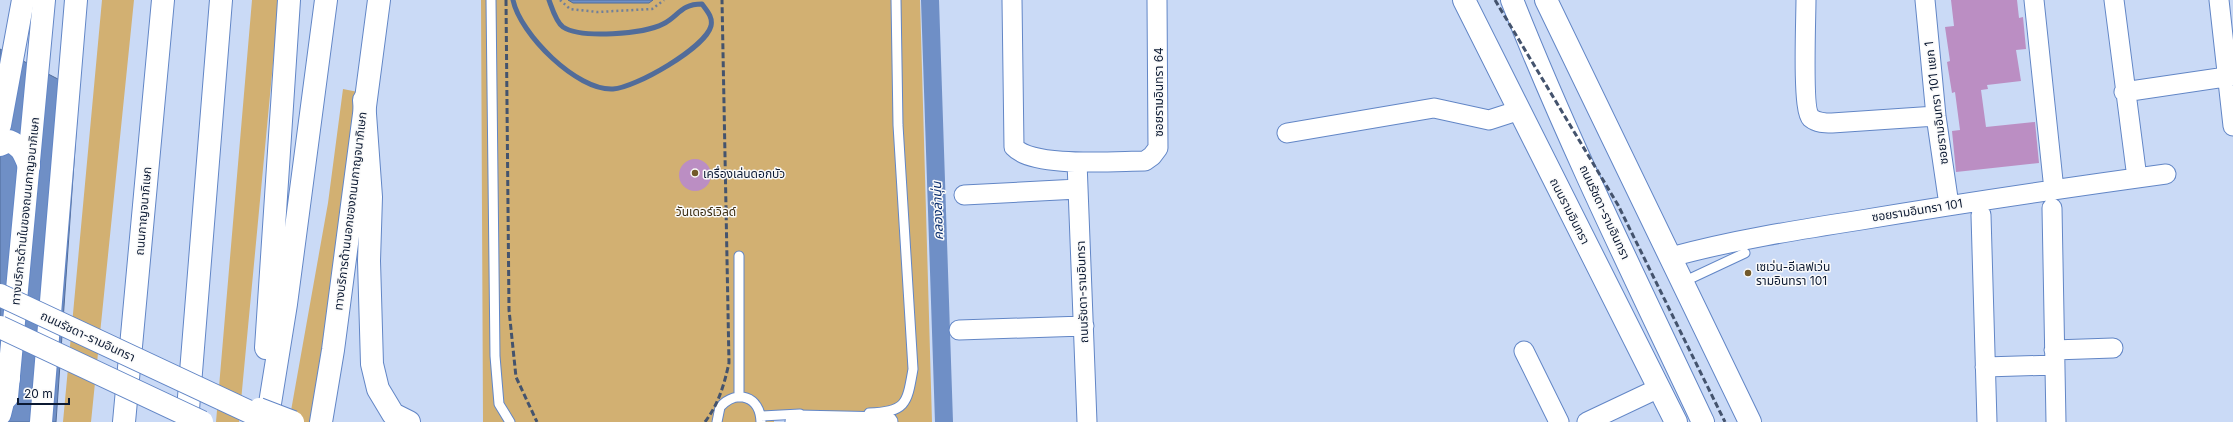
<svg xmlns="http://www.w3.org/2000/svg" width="2233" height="422" font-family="Inter,'Noto Sans Thai',sans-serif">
<rect width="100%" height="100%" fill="#cadaf6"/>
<path fill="#d2b072" d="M102 0H134L91 422H63Z
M252 0H279L239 422H216Z
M481 0H920L932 422H839L774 418V422H483Z
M343 89 358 92 312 422H289L328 203Z"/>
<path fill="#6f8fc6" stroke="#516c9a" d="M568 0H653L649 3H573Z
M0 49 79 90 56 422H0Z"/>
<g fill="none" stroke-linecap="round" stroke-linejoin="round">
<path stroke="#516c9a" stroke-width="5" d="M513 0C520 34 577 91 613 89 635 88 705 48 711 26 713 17 707 11 702 4 680 4 679 16 663 24 644 34 581 39 563 27 556 22 552 8 549 0"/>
<path stroke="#6f8fc6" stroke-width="18" d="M930 0 944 422"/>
</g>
<path fill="#bb8ec3" d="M1951 0H2017L2019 18 2023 17 2026 49 2016 50 2021 81 1987 85 1988 89 1981 90 1986 127 2035 122 2039 163 1956 172 1952 131 1960 130 1955 92 1952 93 1947 62 1950 61 1945 27 1954 26Z
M679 175a16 16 0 1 1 32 0a16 16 0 1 1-32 0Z"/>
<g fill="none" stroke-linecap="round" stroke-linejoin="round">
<defs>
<path id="service" d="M491 0 495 356 499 404 510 422
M739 256V397
M1683 282 1745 253
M869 413C907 412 907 403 913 369L898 125 896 0
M761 416 800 414
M717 422 720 407C737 389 760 396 761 422"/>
<path id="minor" d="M1012 0 1014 147C1033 168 1115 161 1145 161L1152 156 1158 148 1157 0
M1806 0C1806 18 1802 109 1811 118 1817 123 1825 123 1832 123L1936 116
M1925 0 1936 116 1949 205
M2034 0 2054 190
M2114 0 2137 178
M2219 0 2233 126
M2124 92 2233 76
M1287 133 1434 108 1489 120 1520 110
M1077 162 1087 422
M964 195 1078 189
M2052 208 2056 422
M1981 215 1987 422
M1671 257C1733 240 1797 230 1861 220 1962 203 2064 188 2166 174
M959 330 1084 326
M2054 350 2113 348
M1524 351 1559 422
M1985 367 2055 365
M795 422 798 420 888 422
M1587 422 1659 388"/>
<path id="secondary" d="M7 397 44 0
M321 422 333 350 379 0"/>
<path id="primary" d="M1512 0C1569 144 1637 282 1703 422
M364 100 371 197 369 261 372 364 378 389 393 414 409 422
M0 125 23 0
M0 145 9 141C22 146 24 154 29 166
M0 414 9 378"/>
<path id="trunk" d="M1464 0 1676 422
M1546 0 1750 422"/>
<path id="motorway" d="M266 348 289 0
M41 422 76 0
M124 422 163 0
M187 422 221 0
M267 422 286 304 326 0"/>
</defs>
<use href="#service" stroke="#6286c6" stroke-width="11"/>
<use href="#minor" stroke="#6286c6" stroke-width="21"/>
<use href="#secondary" stroke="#6286c6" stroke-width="24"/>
<use href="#primary" stroke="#6286c6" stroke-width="24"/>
<use href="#trunk" stroke="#6286c6" stroke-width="24"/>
<use href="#motorway" stroke="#6286c6" stroke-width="24"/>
<path stroke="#707f9a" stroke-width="2.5" stroke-dasharray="2 3" stroke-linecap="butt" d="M560 0 570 9 597 12 652 9 664 0"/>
<use href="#service" stroke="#fff" stroke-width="9"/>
<use href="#minor" stroke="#fff" stroke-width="19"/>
<use href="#secondary" stroke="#fff" stroke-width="22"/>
<use href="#primary" stroke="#fff" stroke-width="22"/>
<use href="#trunk" stroke="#fff" stroke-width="22"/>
<use href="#motorway" stroke="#fff" stroke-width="22"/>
<path stroke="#44536d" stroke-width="3" stroke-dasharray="6 3" stroke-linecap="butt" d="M506 0 509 310 516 377 537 422
M1495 0 1618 205 1725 422
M705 422C719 403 724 385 729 363L722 0"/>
<defs>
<path id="primary-bridge" d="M0 295 271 422
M0 327 202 422
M259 409 293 422"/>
</defs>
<use href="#primary-bridge" stroke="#6286c6" stroke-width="24" stroke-linecap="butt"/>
<use href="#primary-bridge" stroke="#fff" stroke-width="22"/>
</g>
<g fill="#72592a" stroke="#fafafa" stroke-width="1.5">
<circle cx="695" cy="173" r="4"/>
<circle cx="1748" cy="273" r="4"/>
</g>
<g text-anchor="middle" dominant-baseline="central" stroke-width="3" stroke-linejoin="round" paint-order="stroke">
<g font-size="12" fill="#0b1932" stroke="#fafafa">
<text transform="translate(1158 92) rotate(-90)">ซอยรามอินทรา 64</text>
<text transform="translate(1936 103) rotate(-97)">ซอยรามอินทรา 101 แยก 1</text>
<text transform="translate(1917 210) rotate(-9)">ซอยรามอินทรา 101</text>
<text transform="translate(25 211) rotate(-84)">ทางบริการด้านในของถนนกาญจนาภิเษก</text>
<text transform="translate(143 211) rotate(-85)">ถนนกาญจนาภิเษก</text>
<text transform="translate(350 211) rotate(-83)">ทางบริการด้านนอกของถนนกาญจนาภิเษก</text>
<text transform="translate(1570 211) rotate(63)">ถนนรามอินทรา</text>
<text transform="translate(1605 212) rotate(65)">ถนนรัชดา-รามอินทรา</text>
<text transform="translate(1082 292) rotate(-92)">ถนนรัชดา-รามอินทรา</text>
<text transform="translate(88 336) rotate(25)">ถนนรัชดา-รามอินทรา</text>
</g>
<g font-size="12" fill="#0b1932" stroke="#fafafa" text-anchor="start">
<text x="703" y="173">เครื่องเล่นดอกบัว</text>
<text x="1756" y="266">เซเว่น-อีเลฟเว่น<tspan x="1756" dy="14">รามอินทรา 101</tspan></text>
</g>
<g font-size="12" fill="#3b2c10" stroke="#fafafa">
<text x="706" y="211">วันเดอร์เวิลด์</text>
</g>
<g font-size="13" font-style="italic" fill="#092d6e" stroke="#fafafa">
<text transform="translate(937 211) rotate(-92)">คลองลำนุ่น</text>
</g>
</g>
<path d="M18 398v6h51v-6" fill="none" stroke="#0b1932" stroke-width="2"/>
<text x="24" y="398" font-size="12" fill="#0b1932" stroke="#fafafa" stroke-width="3" paint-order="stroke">20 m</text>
</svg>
